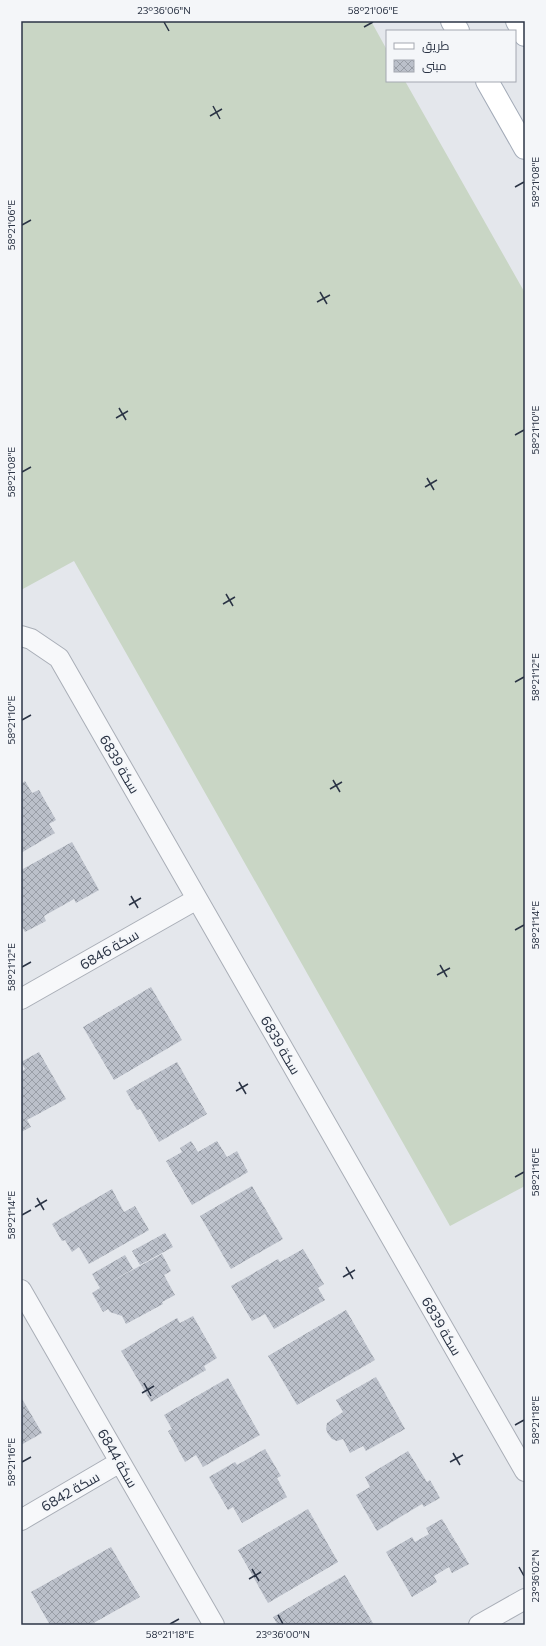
<svg xmlns="http://www.w3.org/2000/svg" width="546" height="1646" font-family="Commissioner,Cairo,sans-serif">
<defs>
<pattern id="building-cross-hatch" width="8" height="8" patternUnits="userSpaceOnUse"><rect width="8" height="8" fill="#bbc0ca"/><path d="M0 0l8 8M0 8l8-8" fill="none" stroke="#989da6"/></pattern>
</defs>
<rect width="100%" height="100%" fill="#e4e7ec"/>
<path fill="#c9d6c5" d="M21 21H371L387 50V81H405L525 293V1186L450 1226 74 561 21 590Z"/>
<path fill="url(#building-cross-hatch)" d="M25 781 32 793 39 790 56 820 49 824 55 833 21 853V784Z
M72 842 99 890 76 903 74 899 44 916 46 921 25 932 21 924V870Z
M151 987 182 1040 114 1080 83 1027Z
M39 1052 66 1099 27 1120 31 1127 21 1132V1072L25 1069 21 1062Z
M177 1062 207 1114 159 1142 140 1109 137 1110 126 1091Z
M191 1141 198 1152 217 1141 227 1157 237 1151 248 1172 192 1205 166 1161 182 1152 180 1148Z
M252 1186 283 1239 231 1269 200 1216Z
M112 1189 124 1212 135 1206 149 1230 89 1264 79 1247 72 1252 65 1240 62 1241 52 1224Z
M165 1233 173 1247 140 1265 132 1251Z
M303 1249 324 1284 318 1288 325 1300 274 1329 265 1314 252 1321 231 1286 278 1259 280 1262Z
M162 1254 171 1271 164 1275 175 1295 162 1302 163 1304 126 1324 122 1316 110 1312 108 1309 103 1312 92 1293 100 1288 92 1274 125 1255 133 1269 105 1285Z
M346 1310 375 1360 297 1405 268 1356Z
M193 1316 217 1358 204 1366 206 1370 151 1402 121 1351 177 1318 180 1323Z
M376 1377 405 1429 366 1451 363 1446 350 1453 343 1439 337 1441 332 1439 328 1434 326 1429 327 1423 343 1412 336 1400Z
M228 1378 260 1435 203 1467 196 1455 185 1462 168 1431 172 1429 164 1415Z
M21 1397 42 1433 21 1445Z
M265 1449 281 1476 277 1478 287 1497 242 1523 233 1507 228 1510 209 1477 235 1462 237 1465Z
M408 1451 427 1482 430 1480 440 1498 424 1507 422 1504 377 1531 356 1495 370 1487 365 1477Z
M308 1509 338 1562 268 1603 238 1550Z
M442 1519 469 1564 452 1573 449 1567 434 1576 437 1582 412 1597 386 1552 412 1537 415 1542 429 1534 426 1528Z
M111 1547 140 1597 90 1625H50L31 1592Z
M345 1575 374 1625H278L273 1617Z"/>
<g fill="none" stroke-linecap="round" stroke-linejoin="round">
<defs>
<path id="street" d="M21 636 31 639 59 658 525 1471
M21 999 197 899
M21 1290 214 1625
M21 1520 120 1462
M479 1625 525 1599"/>
<path id="primary" d="M452 21 458 31
M517 21 525 35
M487 81 525 148"/>
</defs>
<use href="#street" stroke="#a9aeb7" stroke-width="22"/>
<use href="#primary" stroke="#a3abb8" stroke-width="24"/>
<use href="#street" stroke="#f7f8fa" stroke-width="20"/>
<use href="#primary" stroke="#fff" stroke-width="22"/>
</g>
<path fill="none" stroke="#2b3445" stroke-width="1.5" d="M164 22 169 31M364 27 373 22M213 106 220 119M210 116 222 109M515 187 524 182M22 225 31 220M320 292 327 304M317 302 330 295M119 408 126 420M116 418 128 411M515 435 524 430M22 472 31 467M427 478 434 490M425 487 437 480M226 594 233 606M223 604 235 597M515 682 524 677M22 720 31 715M333 780 340 792M330 789 342 782M131 896 138 908M129 905 141 898M515 930 524 925M440 965 447 977M22 967 31 962M437 975 450 968M239 1082 246 1094M236 1091 248 1084M515 1177 524 1172M37 1198 44 1210M35 1207 47 1200M22 1215 31 1210M346 1267 353 1279M343 1277 355 1270M144 1383 151 1396M142 1393 154 1386M515 1425 524 1420M453 1453 460 1465M22 1462 31 1457M450 1462 463 1455M519 1567 524 1576M252 1569 259 1581M249 1579 261 1572M278 1615 283 1624M170 1624 179 1619"/>
<g text-anchor="middle" dominant-baseline="central" stroke-width="4" stroke-linejoin="round" paint-order="stroke">
<g font-size="14" fill="#2b3445" stroke="#f4f6f9">
<text transform="translate(120 764) rotate(60)">سكة 6839</text>
<text transform="translate(109 949) rotate(-30)">سكة 6846</text>
<text transform="translate(281 1045) rotate(60)">سكة 6839</text>
<text transform="translate(442 1326) rotate(60)">سكة 6839</text>
<text transform="translate(118 1458) rotate(60)">سكة 6844</text>
<text transform="translate(70 1491) rotate(-30)">سكة 6842</text>
</g>
</g>
<rect width="546" height="1646" fill="none" stroke="#f4f6f9" stroke-width="44"/>
<rect x="386" y="30" width="130" height="52" fill="#f4f6f9" stroke="#a4a8b1"/>
<rect x="394" y="43" width="20" height="6" fill="#ffffff" stroke="#a4a8b1"/>
<text x="422" y="50" font-size="12" fill="#2b3445">طريق</text>
<rect x="394" y="60" width="20" height="12" fill="url(#building-cross-hatch)" stroke="#a4a8b1"/>
<text x="422" y="70" font-size="12" fill="#2b3445">مبنى</text>
<rect x="22" y="22" width="502" height="1602" fill="none" stroke="#2b3445" stroke-width="1.5"/>
<g font-size="10" text-anchor="middle" fill="#2b3445">
<text x="164" y="14">23°36'06"N</text>
<text x="373" y="14">58°21'06"E</text>
<text transform="translate(535 182) rotate(-90)" y="4">58°21'08"E</text>
<text transform="translate(11 225) rotate(-90)" y="4">58°21'06"E</text>
<text transform="translate(535 430) rotate(-90)" y="4">58°21'10"E</text>
<text transform="translate(11 472) rotate(-90)" y="4">58°21'08"E</text>
<text transform="translate(535 677) rotate(-90)" y="4">58°21'12"E</text>
<text transform="translate(11 720) rotate(-90)" y="4">58°21'10"E</text>
<text transform="translate(535 925) rotate(-90)" y="4">58°21'14"E</text>
<text transform="translate(11 967) rotate(-90)" y="4">58°21'12"E</text>
<text transform="translate(535 1172) rotate(-90)" y="4">58°21'16"E</text>
<text transform="translate(11 1215) rotate(-90)" y="4">58°21'14"E</text>
<text transform="translate(535 1420) rotate(-90)" y="4">58°21'18"E</text>
<text transform="translate(11 1462) rotate(-90)" y="4">58°21'16"E</text>
<text transform="translate(535 1576) rotate(-90)" y="4">23°36'02"N</text>
<text x="170" y="1638">58°21'18"E</text>
<text x="283" y="1638">23°36'00"N</text>
</g>
</svg>
